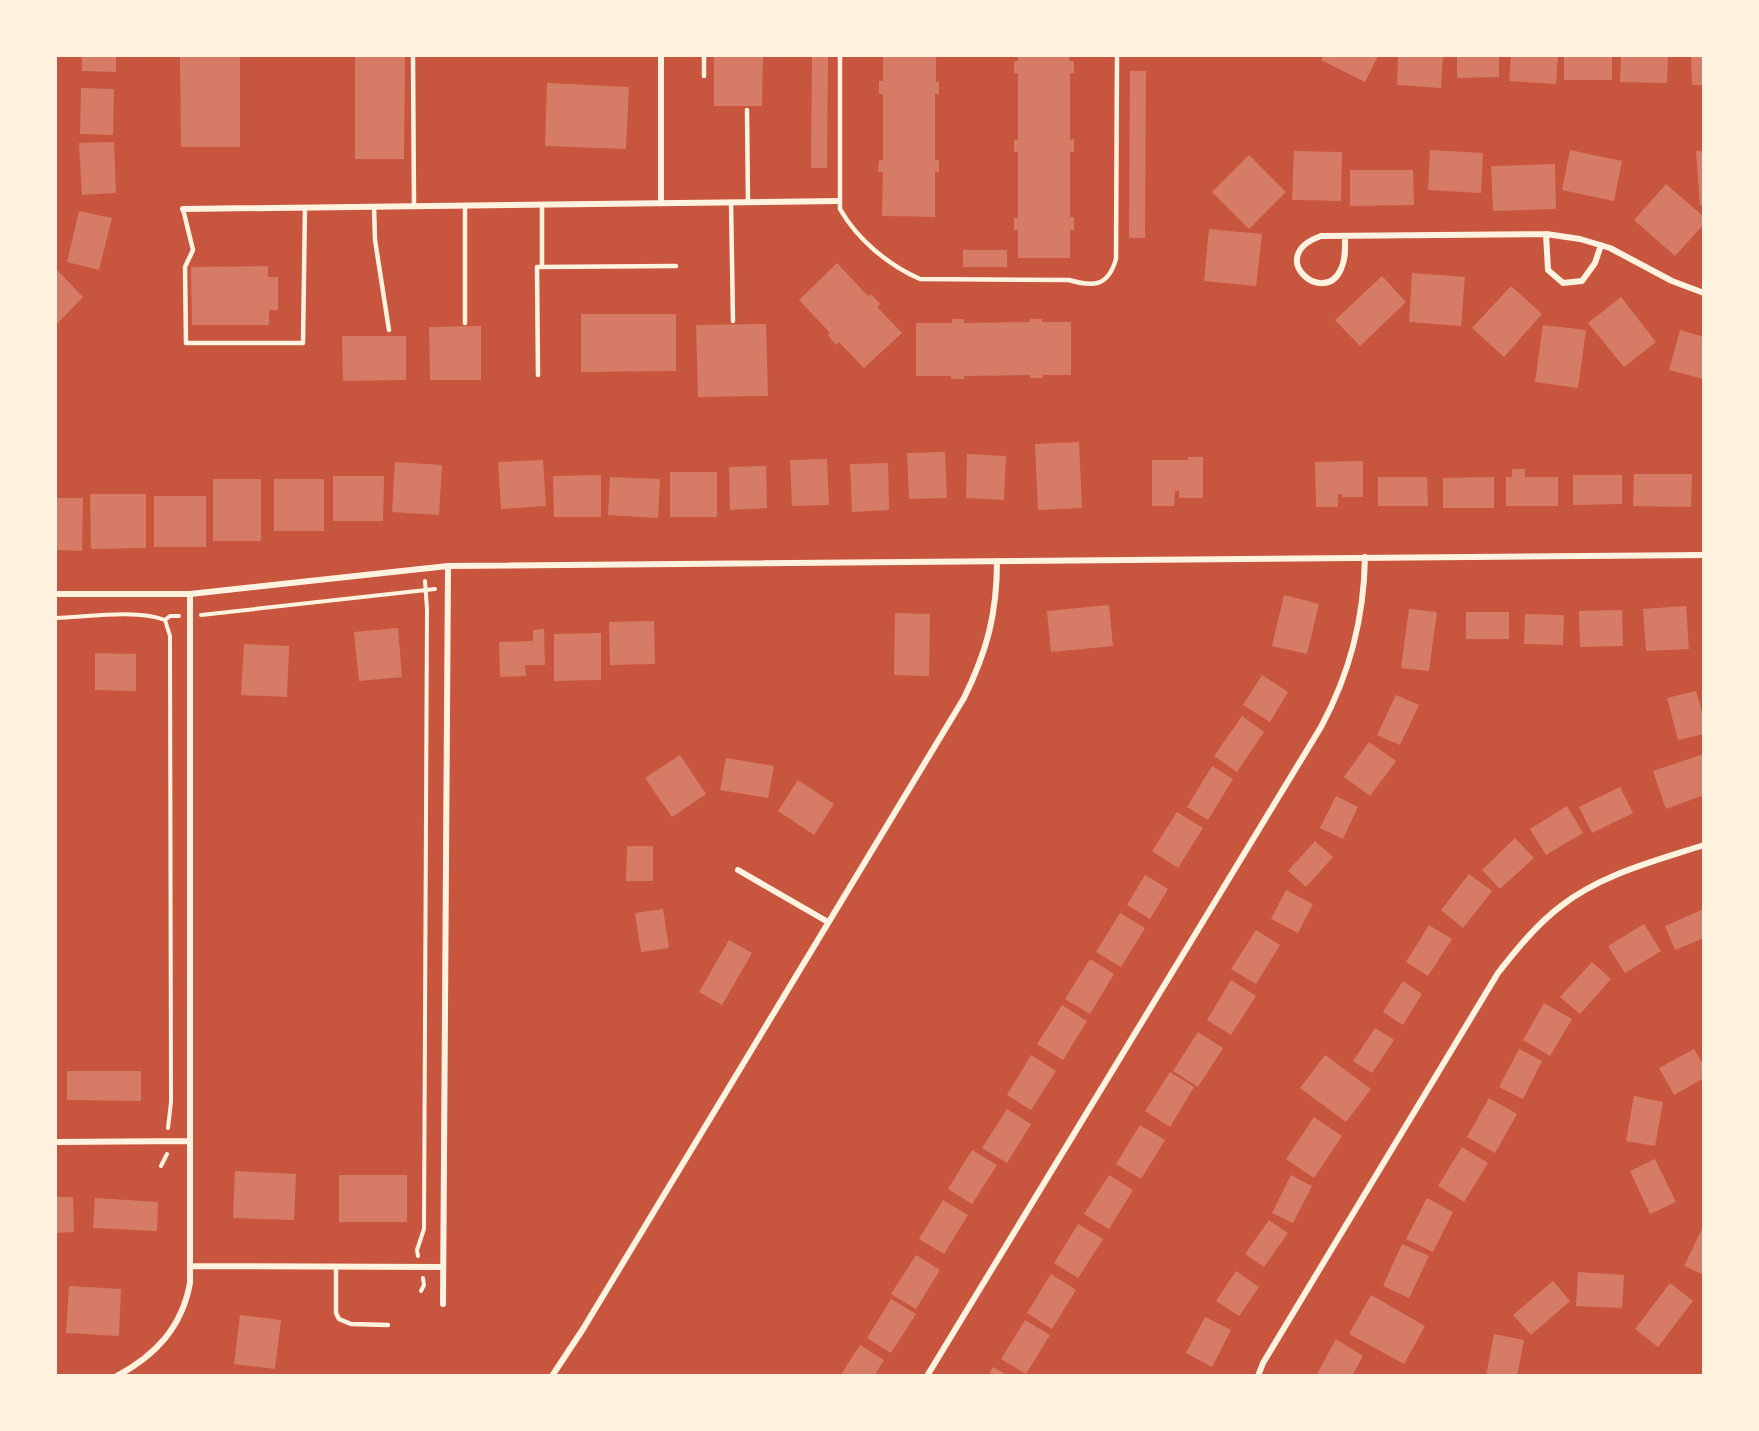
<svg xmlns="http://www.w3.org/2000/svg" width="1759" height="1431" font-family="'Work Sans',sans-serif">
<rect width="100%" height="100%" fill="#c8553d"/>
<path fill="#d67c66" d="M82 56H116V72L82 71Z
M180 56H240V147H181Z
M355 56H405L404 159H355Z
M714 56H763L762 106H714Z
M812 56H828L827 168H811Z
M883 56H936V82H939V94H935V160H939V172H935V217L882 216 883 172H878L879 160H883V94H879V81H883Z
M1018 56H1069V61H1074V73H1070V140L1074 139V152H1070V217H1074V230H1070V258H1018V230H1014V218H1018V152H1014V140H1018V73H1014V61H1018Z
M1323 56H1378L1365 82 1321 60Z
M1398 56H1443L1441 88 1397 85Z
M1457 56H1499V77L1457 78Z
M1511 56H1558L1556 84 1509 81Z
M1564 56H1612V80H1564Z
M1621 56H1668L1667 83 1620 82Z
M1691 56H1704V85H1692Z
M1130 71H1146L1145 238H1129Z
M547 83 629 87 626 149 545 146Z
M81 88 114 89 113 135 80 134Z
M114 142 116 193 82 195 79 143Z
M1430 150 1483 153 1481 193 1428 190Z
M1570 150 1622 161 1614 201 1562 190Z
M1294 151 1342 152 1341 201 1292 200Z
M1696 151H1704V205H1700Z
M1249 155 1286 192 1249 229 1212 192Z
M1555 164 1556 209 1493 211 1491 166Z
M1350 170H1413L1414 205 1350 206Z
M1666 184 1704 217V224L1675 256 1634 220Z
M79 211 112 218 99 270 67 262Z
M1209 229 1262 234 1256 286 1204 281Z
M963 250H1007V267H963Z
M837 263 868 296 871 294 880 304 877 307 902 333 864 368 839 342 836 345 828 335 830 333 799 300Z
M268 266V277H278V310H269V325H192L191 267Z
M56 269 83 297 56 325Z
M1412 273 1465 277 1461 326 1409 322Z
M1382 276 1406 302 1360 346 1335 320Z
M1511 286 1542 314 1504 357 1472 328Z
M1621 297 1656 342 1624 367 1588 323Z
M581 314H676V371L581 372Z
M952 319H964V323L1030 322V319H1042V322H1071V375H1043V378H1030V375L964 376V379H951V376H916V323H952Z
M766 324 768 396 698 397 696 325Z
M1543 325 1586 330 1578 388 1535 382Z
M481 326V380H430L429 327Z
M1680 330 1704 337V379L1669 370Z
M342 336H406V380L343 381Z
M1079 442 1082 508 1038 510 1035 444Z
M945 452 947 498 909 499 907 453Z
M967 454 1006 456 1004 500 966 498Z
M1188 457H1203V498H1179V491H1175L1174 506H1152V460H1188Z
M827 459 829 505 792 506 790 460Z
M543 460 546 506 501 509 498 462Z
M1363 461V497H1342V494H1338V507H1316L1315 462Z
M395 462 442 465 439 515 392 512Z
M888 463 889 510 852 512 850 464Z
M766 466 767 508 730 510 729 467Z
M1512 469H1525V477H1558V506H1506V477H1512Z
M670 472H717V517H670Z
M1634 474H1692L1691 507 1633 506Z
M601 475V517H554L553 476Z
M1573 475H1622V504L1573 505Z
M333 476H384L383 521H333Z
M610 477 660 479 658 518 608 515Z
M1378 477H1427L1428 506H1378Z
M1494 477V508H1443V478Z
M213 479H261V541H213Z
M274 479H324V531H274Z
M90 494H146V548L91 549Z
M154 496H206V547H154Z
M56 498H83L82 551 56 550Z
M1284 595 1319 604 1307 654 1272 646Z
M1109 605 1113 646 1051 652 1047 611Z
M1686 606 1689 649 1646 651 1643 609Z
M1409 609 1437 612 1429 671 1401 668Z
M1622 610 1623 646 1580 647 1579 611Z
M1466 612H1509V639H1466Z
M895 613 930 614 929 676 894 675Z
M1525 614 1564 615 1563 645 1524 644Z
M654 621 655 664 610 665 609 622Z
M398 628 402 677 359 681 354 632Z
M544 629 545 665H525L526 676 500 677 499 642 533 641V630Z
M601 633V680L554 681V634Z
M244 644 289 646 287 697 241 695Z
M95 653 136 654V691L95 690Z
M1262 675 1288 692 1270 722 1243 705Z
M1696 691 1704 719V734L1678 740 1667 698Z
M1396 695 1419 705 1400 745 1377 735Z
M1242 716 1264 732 1237 772 1214 756Z
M1369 742 1396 761 1370 796 1344 777Z
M1704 754V795L1666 809 1653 771Z
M680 755 706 794 672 817 645 778Z
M726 758 774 766 768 798 720 790Z
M1212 766 1233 779 1208 820 1187 807Z
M798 780 834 804 814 835 778 811Z
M1620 787 1633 813 1592 833 1579 807Z
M1336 796 1358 807 1343 839 1320 828Z
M1567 806 1583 833 1546 855 1530 829Z
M1177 812 1203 828 1178 868 1152 851Z
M1515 838 1534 858 1500 889 1482 870Z
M1315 841 1333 857 1306 887 1288 871Z
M627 846H653V881H626Z
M1469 874 1492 891 1463 928 1441 910Z
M1145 875 1168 889 1150 919 1127 905Z
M1286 890 1313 904 1298 933 1271 919Z
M663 909 669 948 641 952 635 913Z
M1704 909V938L1675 950 1665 926Z
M1120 913 1145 928 1121 967 1096 952Z
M1644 924 1661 951 1625 973 1608 946Z
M1429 925 1452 939 1428 976 1406 962Z
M1256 930 1280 945 1256 984 1231 969Z
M729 940 752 953 722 1005 699 992Z
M1090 959 1114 974 1090 1014 1065 999Z
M1592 962 1611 979 1580 1014 1560 997Z
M1231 980 1256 996 1231 1035 1207 1020Z
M1403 981 1422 994 1403 1025 1383 1012Z
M1544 1003 1572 1019 1550 1056 1523 1040Z
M1062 1005 1087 1021 1063 1060 1037 1044Z
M1375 1028 1394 1040 1372 1073 1353 1061Z
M1198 1032 1223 1048 1198 1087 1173 1071Z
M1519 1049 1542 1061 1523 1099 1499 1087Z
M1694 1049 1704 1066V1078L1674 1095 1659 1068Z
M1031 1055 1056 1071 1031 1110 1007 1095Z
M1325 1055 1371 1089 1346 1122 1300 1088Z
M67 1071H141V1101L67 1100Z
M1170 1072 1194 1087 1170 1127 1145 1111Z
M1634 1096 1663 1102 1655 1146 1626 1141Z
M1489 1098 1517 1114 1495 1153 1467 1137Z
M1007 1109 1031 1124 1007 1163 982 1148Z
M1314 1117 1342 1136 1314 1178 1286 1159Z
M1140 1125 1165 1140 1141 1179 1116 1164Z
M1462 1147 1488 1163 1464 1202 1438 1186Z
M972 1150 997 1165 972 1204 948 1189Z
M1655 1159 1676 1202 1650 1214 1630 1171Z
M235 1171 296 1174 294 1220 233 1218Z
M339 1175H407V1222H339Z
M1109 1175 1133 1190 1109 1229 1084 1214Z
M1291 1175 1312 1186 1293 1223 1272 1213Z
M56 1197H73L74 1232 56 1233Z
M95 1198 158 1202 157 1231 93 1228Z
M1427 1198 1453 1212 1433 1252 1406 1239Z
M943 1200 968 1215 944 1254 919 1239Z
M1269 1220 1288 1233 1264 1267 1245 1254Z
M1078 1224 1103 1239 1078 1278 1054 1263Z
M1704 1225V1275L1684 1266Z
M1402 1244 1429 1256 1409 1298 1383 1286Z
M916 1255 940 1270 916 1309 891 1294Z
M1236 1271 1259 1287 1239 1316 1216 1301Z
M1578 1272 1624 1275 1622 1308 1576 1306Z
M1051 1274 1076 1290 1052 1329 1027 1313Z
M1553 1281 1570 1301 1531 1335 1513 1315Z
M1670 1283 1693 1301 1658 1347 1635 1329Z
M69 1286 121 1289 119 1336 66 1333Z
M1371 1295 1425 1326 1404 1364 1349 1334Z
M891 1299 916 1314 891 1353 867 1338Z
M240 1315 281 1320 275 1369 234 1364Z
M1205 1317 1231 1330 1212 1367 1186 1353Z
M1025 1320 1050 1335 1026 1374 1001 1359Z
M1494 1334 1524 1340 1517 1376H1486Z
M1336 1339 1363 1356 1352 1376H1316Z
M860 1345 884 1360 874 1376H840Z
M993 1367 1009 1376H988Z"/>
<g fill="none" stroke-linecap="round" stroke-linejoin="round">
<path stroke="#fff3e0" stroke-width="4" d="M201 615 435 589
M56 618C86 617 137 609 165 620L170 616H179
M165 620 170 636 171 1102 168 1128
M161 1166 167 1154
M418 1256 417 1250 424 1229 427 609 425 581
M421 1291 424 1285 423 1278"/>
<path stroke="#fff3e0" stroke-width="4.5" d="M413 56 414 206
M840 56V209C857 239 888 265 920 279L1069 280C1093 287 1108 287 1116 259L1117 56
M704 76V56
M747 110 748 202
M731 202 733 321
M542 205V267
M465 206V323
M374 207 375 240 389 330
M183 209 193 250 185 267 186 343H303L305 208
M538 375 537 267 676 266
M336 1266V1313L339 1319 351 1324 388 1325"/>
<path stroke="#fff3e0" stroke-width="6" d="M661 56V203
M183 209 839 201
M1546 234 1548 270 1563 283 1582 281 1595 263 1601 245
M1345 236C1345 247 1346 259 1341 269 1324 308 1264 256 1321 236L1546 234 1580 239 1610 248 1672 281 1704 293
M56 594H190L448 566 1704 555
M738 870 828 922
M56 1142 189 1141
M191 1266 443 1267
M443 1304 448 566
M117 1376C156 1355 182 1327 190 1283V594
M552 1376 583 1329 964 698C987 651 997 614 997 561
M927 1376 1321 727C1350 673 1364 619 1365 557
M1258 1376 1263 1363 1498 973C1517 949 1536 925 1561 906 1602 874 1655 861 1704 845"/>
</g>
<rect width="1759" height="1431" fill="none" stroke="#fff3e0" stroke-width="114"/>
</svg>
